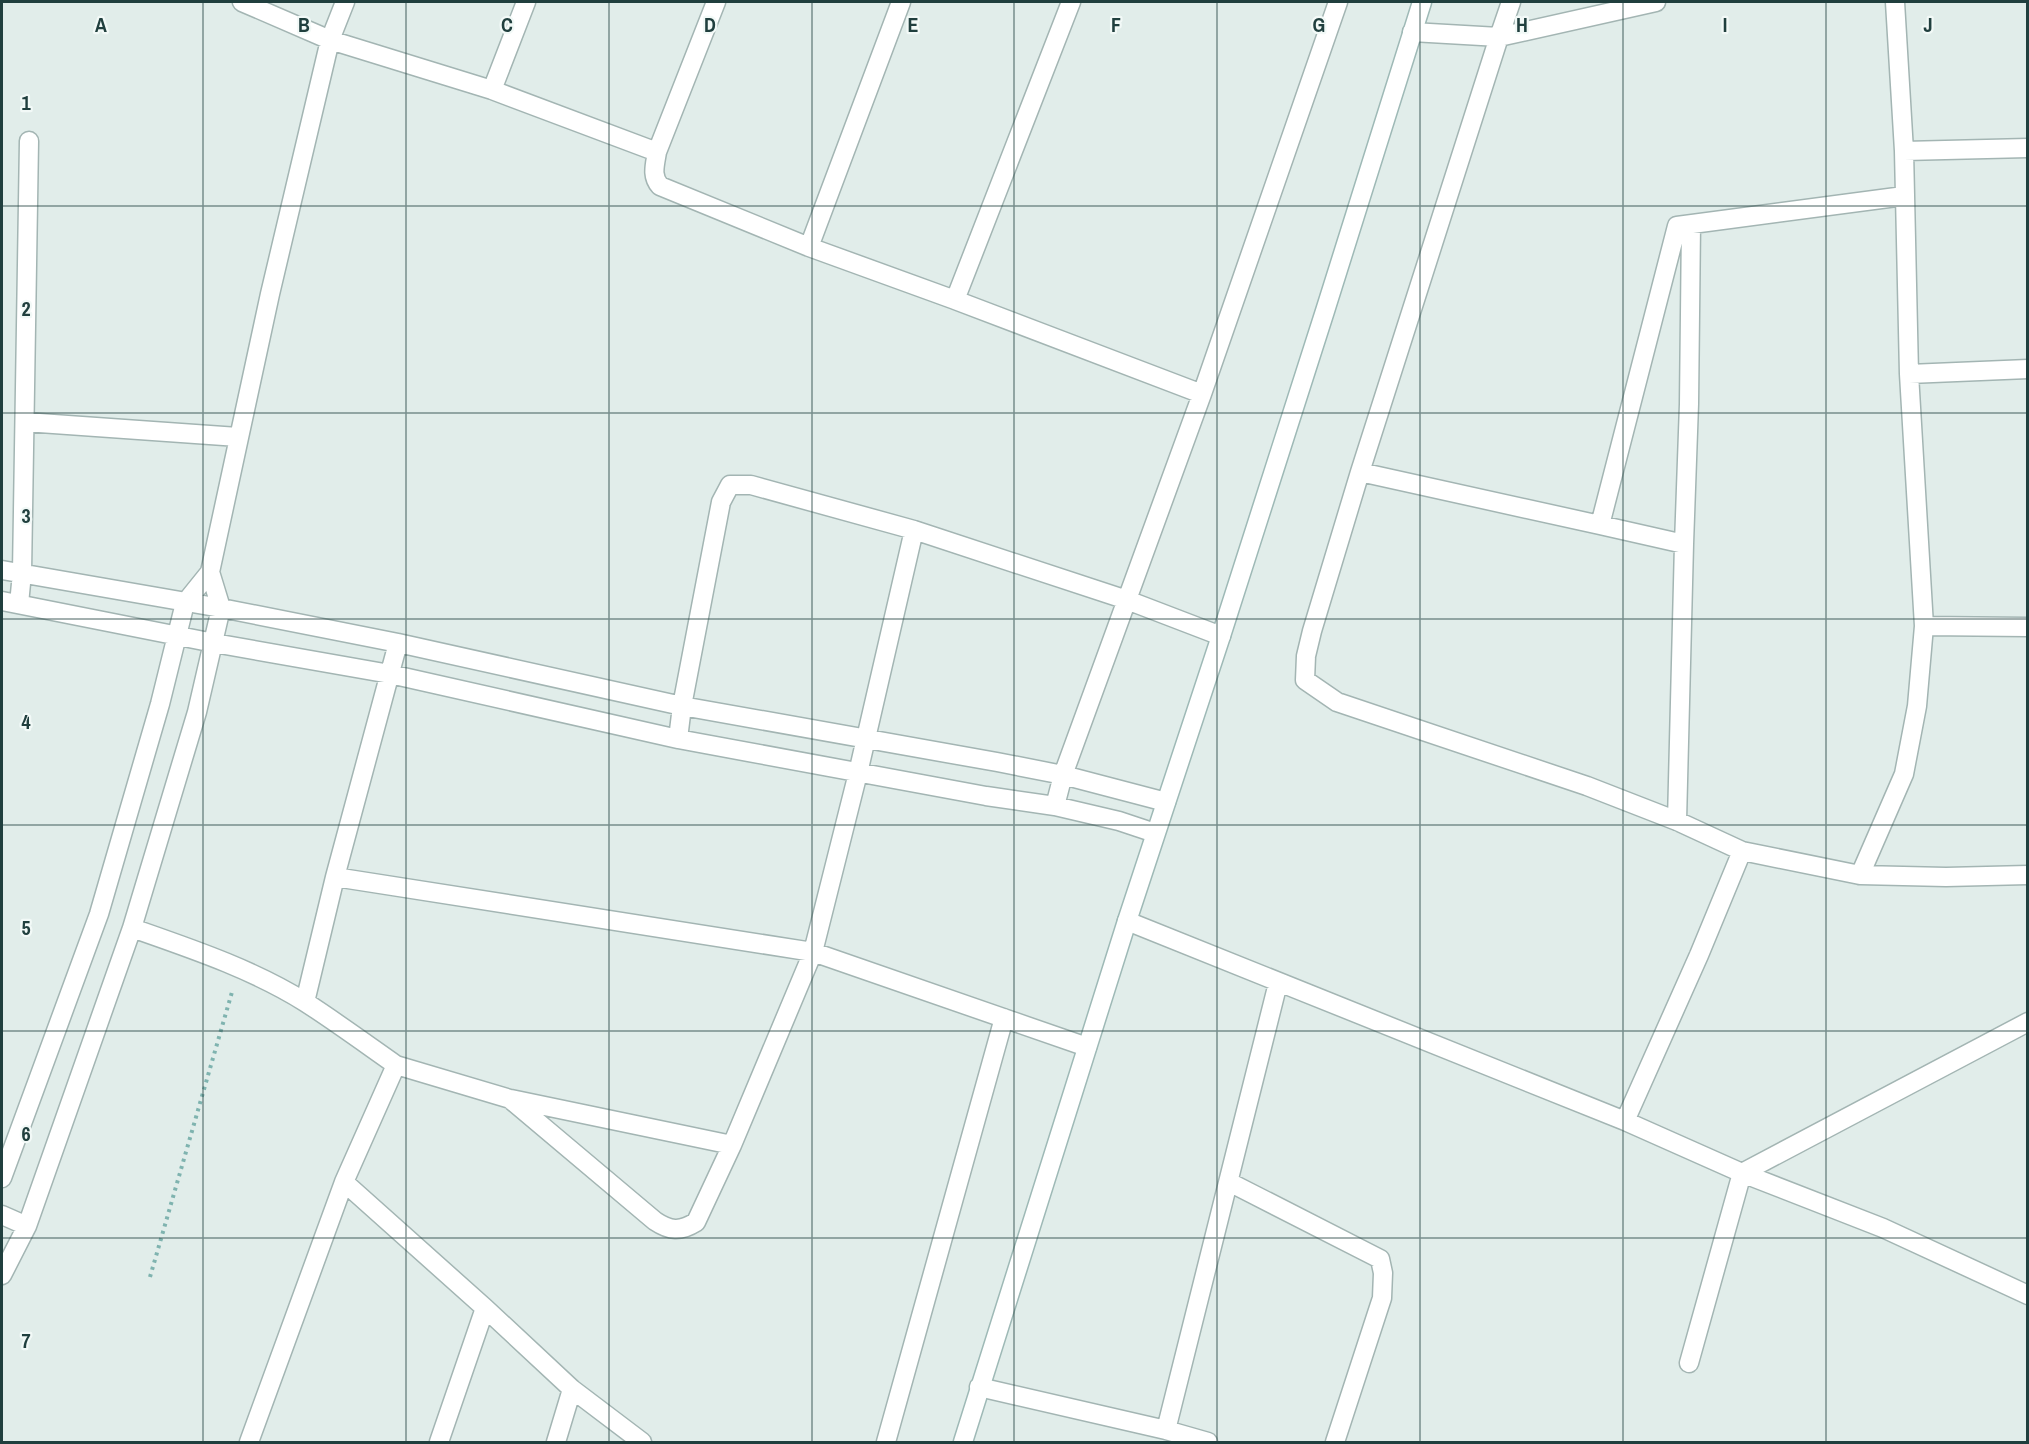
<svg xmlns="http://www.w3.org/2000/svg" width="2029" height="1444" font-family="'Archivo Narrow',sans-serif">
<rect width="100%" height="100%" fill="#e1edea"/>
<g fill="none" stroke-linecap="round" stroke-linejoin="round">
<defs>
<path id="street" d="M345 2 330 40 492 90
M526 2 492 90 657 152C655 165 651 176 660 186L809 247 955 300
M1071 2 955 300 1202 394
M1412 32 1499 37 1360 472 1312 631 1306 656 1305 680 1337 702 1587 786 1677 821 1742 851 1860 875 1946 877 2028 875
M1499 37 1656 2
M1499 37 1511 2
M1904 151 2028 148
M657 152 716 2
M809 247 901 2
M1909 374 2028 369
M25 422 238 437
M1360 472 1600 525
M914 530 1127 600 1221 636
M1684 544 1689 404 1691 224
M2 570 221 608 398 643 682 706 997 762 1063 775 1166 802
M2 601 214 643 390 674 678 739 986 796 1055 806 1119 821 1155 833
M19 604 22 573 29 141
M1924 626 2028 627
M678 739 682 706 721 502 730 485H751L914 530 858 773 813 952 1087 1047
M1055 806 1063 775 1202 394 1338 2
M1677 821 1684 544 1600 525 1677 226 1904 196
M1860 875 1904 774 1917 706 1924 626 1909 374 1904 151 1895 2
M1127 921 1625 1121 1742 1173 1883 1228 2028 1295
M132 928C192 949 252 969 305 1002 336 1022 366 1044 396 1065
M305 1002 335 877 398 643
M511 1099 732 1145
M1625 1121 1699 955 1742 851
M2 1178 99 914 160 704 185 603 210 572 270 294 330 40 242 2
M344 1182 485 1308 572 1389 642 1442
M1229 1182 1380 1259 1383 1273 1382 1298 1335 1442
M2 1215 27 1226
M2 1275 27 1226 132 928 197 712 221 608 210 572
M1689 1363 1742 1173 2028 1022
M979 1387 1166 1430 1208 1442
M1166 1430 1278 983
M249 1442 344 1182 396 1065 510 1099 655 1221C670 1231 680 1232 696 1222L732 1145 813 952 335 877
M439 1442 485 1308
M556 1442 572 1389
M886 1442 1004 1018"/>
<path id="secondary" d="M963 1442 1127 921 1221 636 1325 311 1422 2"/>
</defs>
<use href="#street" stroke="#a3b5b3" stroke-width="21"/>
<use href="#secondary" stroke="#9eb9b6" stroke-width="21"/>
<path stroke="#7fb3af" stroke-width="4" stroke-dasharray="3 4.5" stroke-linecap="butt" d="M150 1277 232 992"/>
<use href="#street" stroke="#fff" stroke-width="18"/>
<use href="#secondary" stroke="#fff" stroke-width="18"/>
</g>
<path fill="none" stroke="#203f3e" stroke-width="1.5" stroke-opacity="0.55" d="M203 2V1442M406 2V1442M609 2V1442M812 2V1442M1014 2V1442M1217 2V1442M1420 2V1442M1623 2V1442M1826 2V1442M2 206H2028M2 413H2028M2 619H2028M2 825H2028M2 1031H2028M2 1238H2028"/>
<g font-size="20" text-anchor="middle" font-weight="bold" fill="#203f3e" stroke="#f2f9f7" stroke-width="4.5" stroke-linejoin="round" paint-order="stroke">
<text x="101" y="32">A</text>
<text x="304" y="32">B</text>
<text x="507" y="32">C</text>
<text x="710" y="32">D</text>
<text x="913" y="32">E</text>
<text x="1116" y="32">F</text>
<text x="1319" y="32">G</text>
<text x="1522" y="32">H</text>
<text x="1725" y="32">I</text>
<text x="1928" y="32">J</text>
<text x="26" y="110">1</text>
<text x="26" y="316">2</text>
<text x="26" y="523">3</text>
<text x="26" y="729">4</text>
<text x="26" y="935">5</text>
<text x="26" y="1141">6</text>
<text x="26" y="1348">7</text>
</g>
<rect width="2029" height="1444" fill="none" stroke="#203f3e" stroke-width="6"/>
</svg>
